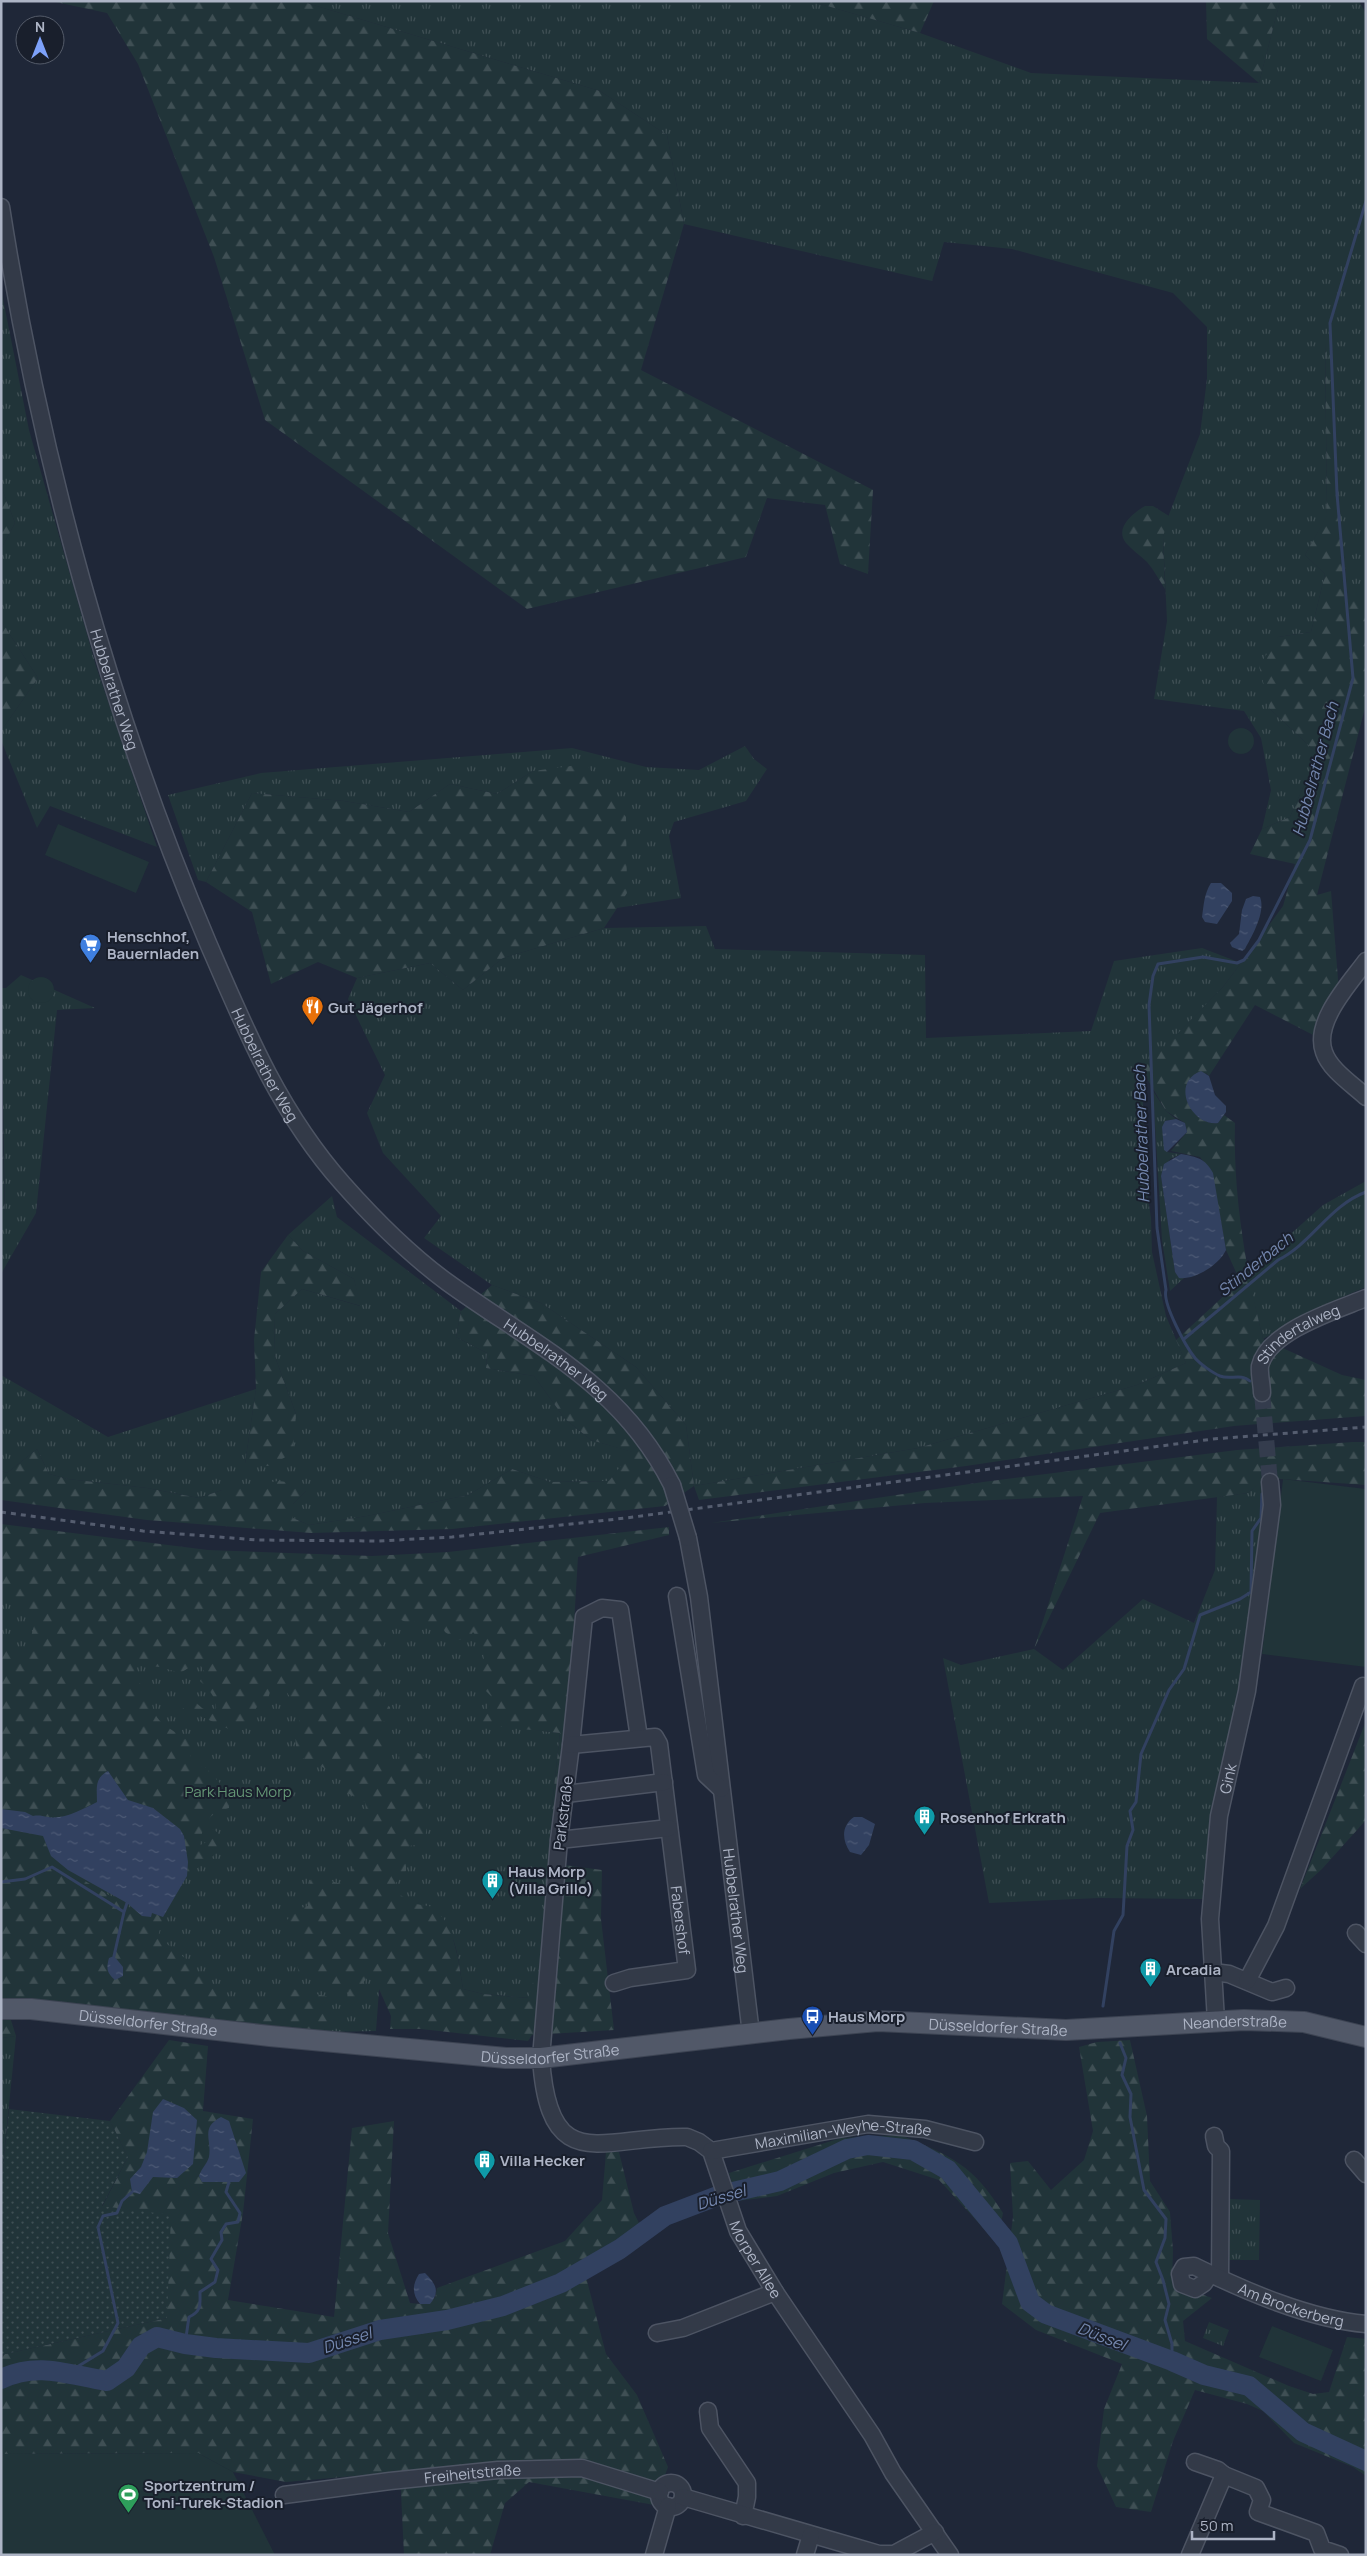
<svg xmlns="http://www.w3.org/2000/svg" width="1367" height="2556" font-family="Manrope,sans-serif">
<defs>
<pattern id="grass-tufts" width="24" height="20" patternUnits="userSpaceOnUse" patternTransform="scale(1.25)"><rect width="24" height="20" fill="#213439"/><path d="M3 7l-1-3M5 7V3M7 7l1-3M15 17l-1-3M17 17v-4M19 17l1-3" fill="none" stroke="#3f4f54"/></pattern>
<pattern id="forest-firs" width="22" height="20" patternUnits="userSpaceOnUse" patternTransform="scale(1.25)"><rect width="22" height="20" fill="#213439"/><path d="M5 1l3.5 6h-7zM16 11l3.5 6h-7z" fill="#3f4f54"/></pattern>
<pattern id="garden-dots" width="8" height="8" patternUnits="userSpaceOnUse" patternTransform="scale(1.25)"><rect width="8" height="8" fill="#213439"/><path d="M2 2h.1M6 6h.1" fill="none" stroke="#3f4f54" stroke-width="1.8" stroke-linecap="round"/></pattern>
<pattern id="water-ripples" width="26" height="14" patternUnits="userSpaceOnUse" patternTransform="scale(1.25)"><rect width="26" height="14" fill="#324160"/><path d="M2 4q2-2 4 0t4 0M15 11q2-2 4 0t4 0" fill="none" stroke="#4d5a75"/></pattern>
</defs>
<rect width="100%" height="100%" fill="#1f2738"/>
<path fill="url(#grass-tufts)" d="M300 1H810L920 33 1031 73 1259 83 1280 1H1359L1366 14V599H1348L1325 341 1327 516 1305 555 1325 574 1311 632 1278 637 1270 709 1318 754 1290 817 1262 829 1271 790 1261 738 1244 711 1154 699 1167 621 1163 537 1165 525 1200 434 1207 379V327L1173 293 1012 249 944 242 932 281 684 224 667 135 600 91Z
M1 289 29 430 96 666 157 847 50 806 37 828 1 740V731L38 678 1 621V549L15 523 1 486Z
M745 746 754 759 767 769 746 801 674 822 669 836 681 898 617 908 627 892 533 771 497 794 450 784 409 812 344 801 252 793 206 882 198 880 168 795 261 773 572 748 646 767 699 770Z
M706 926 715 949 925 955 926 1038 1091 1031 1114 961 1202 948 1241 963 1223 987 1142 1071 1146 1186 1151 1218 1152 1252 1166 1316 1186 1363 1137 1385 918 1448 694 1486 686 1425 636 1367 541 1303 492 1285 424 1238 441 1216 383 1153 367 1113 385 1075 348 999 357 978 430 963 463 990 503 958 604 928Z
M21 975 95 1008 57 1010 36 1213 1 1274V1224L5 1219 1 988H6Z
M1153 1091 1166 1111 1176 1119 1165 1121 1167 1152 1181 1154 1170 1159 1161 1176 1175 1272 1179 1277 1184 1278 1170 1291 1162 1240Z
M1366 1181V1287L1324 1305 1263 1339 1247 1273 1323 1205Z
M332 1196 337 1217 461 1311 456 1337 487 1353 486 1368 534 1376 565 1419 591 1440 633 1452 609 1481 550 1482 512 1469 468 1495 367 1516 309 1525 293 1518V1504L306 1491 222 1490 199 1498 147 1488 68 1479 49 1474 37 1449 7 1473 1 1471V1375L108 1437 256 1389 245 1464 296 1414 274 1354 275 1314 302 1289 360 1306 354 1279 303 1251 288 1235Z
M1265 1478 1258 1559 1239 1698 1211 1809 1203 1899 1099 1898 989 1903 943 1658 961 1665 1034 1649 1063 1670 1143 1599 1194 1623 1215 1570 1217 1497 1248 1493Z
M1 1550 72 1555 578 1557 519 1728 560 1733 551 1814 556 1852 546 1942 529 1998 483 1994 463 1989C459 1963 457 1936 440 1916L380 1977 376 2031 334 2032 1 1998Z
M16 2036 1 2184V2038Z
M1227 2199 1260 2200 1259 2260H1226Z
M1209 2322 1229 2330 1223 2346 1203 2338Z"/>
<path fill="url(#forest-firs)" d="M51 1H300L600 91 667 135 684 224 641 370 873 490 868 574 840 564 825 505 767 498 746 557 527 609 265 420 214 257 138 64 107 13Z
M810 1H934L920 33Z
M1206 1H1280L1259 83 1207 39Z
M1325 331 1348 599H1366V704L1317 895 1331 891 1339 992 1317 1037 1255 1005 1209 1076 1206 1073 1187 1101C1193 1113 1203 1125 1218 1123L1224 1115 1235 1123C1233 1196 1246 1269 1263 1339L1342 1375 1366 1380V1416L1234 1426 966 1466 699 1500 694 1486 665 1506 452 1529 311 1533 147 1520 1 1500V1471L7 1473 37 1449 49 1474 68 1479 147 1488 199 1498 222 1490 278 1481 305 1484 306 1491 293 1504V1518L309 1525 367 1516 468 1495 512 1469 550 1482 609 1481 632 1452 591 1440 565 1419 534 1376 486 1368 487 1353 456 1337 461 1311 492 1285 541 1303 636 1367 686 1425 694 1486 918 1448 1137 1385 1186 1363 1176 1340 1240 1281 1226 1250 1212 1173 1200 1157 1171 1151 1187 1132 1185 1123 1166 1111 1142 1070 1223 987 1241 963 1283 906 1295 864 1250 854 1262 829 1290 817 1318 754 1270 709 1259 666 1278 637 1311 632 1325 574 1305 555 1327 515Z
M1 486 15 523 1 549Z
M1145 506H1153L1169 516 1163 537 1165 589C1159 580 1154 570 1147 562 1141 556 1132 550 1126 543 1114 528 1133 513 1145 506Z
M1 621 38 678 1 731Z
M586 764 626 817 627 893 604 928 503 958 463 990 430 963 357 978 318 962 271 984 252 912 206 882 252 793 344 801 409 812 450 784 497 794 533 771Z
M1 1071 5 1219 1 1224Z
M288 1235 303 1251 354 1279 361 1306 302 1289 275 1314 274 1354 296 1414 293 1453 269 1466 245 1464 256 1389 254 1340 261 1272Z
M1353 1442H1366V1485L1266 1478 1248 1493 1100 1513 1034 1649 1083 1496 925 1503 711 1523 983 1482 1237 1450Z
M1 1524 208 1550 372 1556 448 1552 669 1527V1535L578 1557 570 1691 556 1852 551 1814 560 1733 474 1724 477 1715 486 1711 492 1697 480 1685 479 1673 484 1664 483 1644 473 1632 469 1638 457 1640 445 1632 441 1624 416 1621 410 1624 399 1619 389 1626 380 1656 383 1663 394 1669 378 1698 390 1707 391 1721 378 1722 377 1735 391 1744 381 1757 391 1768 401 1770 399 1755 407 1750 421 1754 429 1760 426 1782 420 1793C432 1809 428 1826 423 1844L409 1846 406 1856V1871L394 1885 395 1892 416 1904 434 1907 450 1927 458 1958 463 1989 483 1994 528 1998 544 1948 564 1865 602 1870 601 1919 614 2030 532 2035 528 2041 421 2029H390L391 2016 371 1971 352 2000 347 1999 348 1992 340 1986 318 1985 309 1973 299 1975 295 1953 307 1938 296 1937 287 1927 286 1922 294 1910 308 1906 306 1897 301 1890 303 1886 309 1885 311 1879 319 1878 349 1886 353 1866 349 1840 363 1825 369 1823 365 1802 343 1791 342 1779 319 1765 297 1756 295 1735 299 1725V1711L286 1691 270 1692 268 1699 258 1705 244 1730H231L180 1707 184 1700H193L202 1708 216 1709C217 1697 208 1689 200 1681L205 1673 201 1666H192L180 1673 161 1667 134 1665 136 1681 151 1691C151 1725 166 1724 190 1742L191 1763 205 1767 229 1793V1808C207 1814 203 1823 200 1845L207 1842 212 1829 217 1832 225 1843 212 1857 187 1876 188 1862 180 1829 153 1808 128 1800 108 1771 96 1790 97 1802C83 1808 64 1819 48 1817 42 1816 39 1815 33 1816L25 1812 1 1809V1645L19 1649 28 1648 35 1622 22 1606 1 1597Z
M1366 1721V1820L1322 1869 1300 1889Z
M1 1828 43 1836C52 1873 114 1893 142 1916L152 1913 163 1917 158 1937 186 1959 222 1997 272 2003 275 1991 286 1985 296 1990 335 1998 330 2011 328 2031 4 1998 16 2036 1 2038Z
M169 2040 208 2046 203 2111 253 2119 243 2213 228 2300 334 2317 352 2128 394 2121 388 2233 410 2303 420 2304 435 2298 437 2288 565 2241 602 2200 606 2152H619L634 2213 641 2227 702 2198 705 2208 678 2218 586 2277 606 2354 637 2395 668 2467 654 2505 529 2482 505 2503 490 2555H404L400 2472 286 2482 233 2472 198 2453 1 2454V2355L167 2318 102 2207 128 2157 110 2121Z
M1130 2040 1147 2116 1150 2181 1170 2212 1173 2251 1172 2284 1212 2298 1183 2321 1185 2341 1289 2386 1313 2394 1329 2392 1347 2337 1366 2339V2476L1353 2467 1294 2443 1263 2411 1247 2404 1195 2390 1173 2441 1151 2512 1116 2507 1097 2466 1104 2409 1122 2364 1036 2330 1002 2304 1013 2217 1010 2163 1028 2161 1051 2190 1084 2160 1093 2131 1079 2047 1097 2042Z
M900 2135C952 2156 973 2165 1003 2213L997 2243 939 2180 883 2162 834 2173 777 2196 737 2201 729 2173 841 2138Z"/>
<path fill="url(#garden-dots)" d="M9 2109 110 2121 128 2157 102 2206 171 2215 167 2318 1 2355V2184Z"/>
<path fill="#213439" d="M1228 741a13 13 0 1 1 26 0a13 13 0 1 1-26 0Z
M58 824 149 862 136 893 45 855Z
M28 990a13 13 0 1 1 26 0a13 13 0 1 1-26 0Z
M1283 1479 1366 1489V1667L1262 1654Z
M1272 2326 1333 2350 1321 2381 1259 2357Z
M198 2453 233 2472 275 2555H1V2454Z"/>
<path fill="url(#water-ripples)" d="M1211 883H1221L1232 893V901L1217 924 1205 922 1202 917C1204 904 1204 894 1211 883Z
M1253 896 1260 897C1266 912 1252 936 1245 949L1242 951 1232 947 1230 943 1239 934 1242 910 1246 899Z
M1201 1071 1209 1076 1215 1095 1226 1106V1112L1218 1123C1192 1127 1169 1083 1201 1071Z
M1176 1119 1185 1123 1187 1132 1167 1152 1164 1150 1162 1127 1165 1121Z
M1181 1154C1197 1157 1205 1158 1213 1173L1226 1250C1219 1265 1195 1280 1179 1278L1175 1272 1161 1176 1164 1164Z
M108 1771 128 1800 153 1808 180 1829 184 1836 188 1862 187 1876 163 1917 152 1913 151 1917 142 1916 127 1903 68 1870 51 1856 43 1836 1 1828V1809L25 1812 33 1816C39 1815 42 1816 48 1817 64 1820 83 1809 97 1802 97 1789 94 1778 108 1771Z
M854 1817H862L875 1824 869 1845 861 1855 850 1852C842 1840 841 1826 854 1817Z
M114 1956 123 1967V1976L115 1980C107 1973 106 1969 109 1958Z
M163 2099 184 2108 197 2120 193 2164 177 2178 153 2177 140 2194 132 2192 130 2179 141 2167 147 2152 153 2112Z
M221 2117 229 2121 246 2173 239 2182H202L199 2176C201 2169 207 2164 209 2157 212 2139 200 2128 221 2117Z
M425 2273C435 2283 441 2291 430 2304H420C412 2294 412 2285 419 2274Z"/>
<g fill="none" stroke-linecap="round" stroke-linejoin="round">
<path stroke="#324160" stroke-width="3" d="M1184 1339 1278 1260C1311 1244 1330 1205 1366 1192
M1250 1381C1241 1373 1230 1380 1220 1376 1213 1373 1200 1364 1195 1358 1186 1347 1162 1303 1166 1290L1157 1228 1149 1005 1153 976 1158 964 1203 957 1237 963 1244 960 1259 940 1310 840 1353 678 1337 494 1330 323 1366 201
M1 1882 25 1879 52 1867 124 1912 114 1956
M124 1912 127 1903
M1103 2006 1114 1931 1123 1915 1127 1846 1133 1830 1130 1811 1136 1802 1141 1754 1169 1690 1184 1669 1200 1615 1240 1599 1251 1592 1252 1531 1261 1518 1262 1494
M1120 2043 1126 2058 1122 2075 1131 2094 1130 2117 1144 2190 1166 2219 1165 2238 1156 2262 1163 2280 1169 2304 1165 2320 1172 2344V2361
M185 2344 189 2317C202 2311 200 2304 200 2292L215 2282 218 2270 211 2259 222 2240 221 2232 226 2224 238 2222 240 2213 226 2192 229 2182
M73 2376 77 2367 103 2351 118 2323 98 2227 103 2216 117 2213 122 2201 132 2192"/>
<path stroke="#324160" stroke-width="20" d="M1 2379C38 2361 69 2375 107 2381L126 2368 141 2346 157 2337 185 2344 216 2348 309 2353 380 2330 447 2320 503 2306 561 2283 620 2249 665 2216 720 2195 780 2181 847 2149 868 2145 913 2150 948 2170 1008 2243 1030 2302 1046 2314 1172 2361 1204 2375 1249 2386 1303 2432 1366 2461"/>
<path stroke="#343c4d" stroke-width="16" stroke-dasharray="16 8" stroke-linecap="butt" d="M1262 1393 1270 1482"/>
<defs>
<g id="minor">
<path id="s1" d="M1 207C40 457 109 710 208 943 245 1029 279 1112 343 1184 374 1219 409 1254 447 1282 534 1345 621 1383 672 1485"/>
<path d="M1366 961C1350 983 1313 1022 1324 1052 1330 1070 1352 1084 1366 1097"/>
<path id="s2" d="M1262 1393C1262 1385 1259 1374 1260 1366 1268 1331 1337 1310 1366 1298"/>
<path id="s3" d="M688 1538 699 1597 751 2034"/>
<path d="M677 1596 706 1775 721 1789"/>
<path id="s4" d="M639 1738 620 1610 602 1608 584 1617 571 1745 559 1840 541 2058C549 2180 603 2135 687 2137L699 2142 711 2151 738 2231 775 2292 872 2435 893 2473 950 2555"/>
<path id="s5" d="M571 1745 655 1737 659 1744 687 1970 630 1978 614 1983"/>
<path d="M566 1794 664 1782"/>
<path d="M559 1840 669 1828"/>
<path d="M1356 1933 1366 1944"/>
<path d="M1213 1972 1229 1974 1272 1992 1286 1988"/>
<path d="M1247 1981 1276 1926 1363 1686"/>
<path id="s6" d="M1216 2021 1210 1919 1219 1816 1247 1691 1272 1505 1270 1482"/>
<path d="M1214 2136 1216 2146 1221 2151 1220 2278"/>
<path id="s7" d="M711 2151 868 2124 925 2129 975 2142"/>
<path d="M1354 2160 1366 2174"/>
<path id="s8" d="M1210 2274 1204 2283 1195 2289 1182 2284 1180 2274 1184 2267 1194 2266C1245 2291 1309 2319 1366 2324"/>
<path d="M657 2333 683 2328 775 2292"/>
<path d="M708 2411 710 2428 747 2483V2497L743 2516"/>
<path d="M1195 2462 1218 2470 1224 2475"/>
<circle cx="671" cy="2495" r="12"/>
<path id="s9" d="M284 2495 390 2481 498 2470 582 2468 660 2492"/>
<path d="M683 2497 879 2554H894L935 2532"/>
<path d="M654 2555 668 2506"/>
<path d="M805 2555 811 2535"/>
<path d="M1190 2555 1224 2475 1256 2488 1262 2500 1258 2512 1316 2533 1322 2549 1340 2555"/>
</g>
<g id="major">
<path id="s10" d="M1 2009H31L270 2036 506 2058H541L789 2029 878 2021 1066 2030 1244 2020 1304 2022 1366 2037"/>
</g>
</defs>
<use href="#minor" stroke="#4d5463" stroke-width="19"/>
<use href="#major" stroke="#3c4352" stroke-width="22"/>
<use href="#minor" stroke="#333a48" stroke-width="16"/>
<use href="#major" stroke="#515868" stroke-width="20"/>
<path stroke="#555d6f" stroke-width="3" stroke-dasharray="5 5" stroke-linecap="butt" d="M1 1512 143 1531 257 1540 379 1541 452 1537 626 1518 1213 1439 1366 1427"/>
<defs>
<path id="minor-bridge" d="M672 1485 688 1538"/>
</defs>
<use href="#minor-bridge" stroke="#4d5463" stroke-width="19" stroke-linecap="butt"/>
<use href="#minor-bridge" stroke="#333a48" stroke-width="16"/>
</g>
<defs>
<symbol id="supermarket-pin" viewBox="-11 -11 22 30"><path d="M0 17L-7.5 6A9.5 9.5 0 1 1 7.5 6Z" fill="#3f7fe0" stroke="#191f2c"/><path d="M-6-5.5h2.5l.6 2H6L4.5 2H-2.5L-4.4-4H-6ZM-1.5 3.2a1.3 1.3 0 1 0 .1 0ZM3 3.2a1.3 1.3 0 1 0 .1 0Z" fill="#fff"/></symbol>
<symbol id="restaurant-pin" viewBox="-11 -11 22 30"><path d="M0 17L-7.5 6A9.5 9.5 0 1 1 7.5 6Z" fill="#e8710a" stroke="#191f2c"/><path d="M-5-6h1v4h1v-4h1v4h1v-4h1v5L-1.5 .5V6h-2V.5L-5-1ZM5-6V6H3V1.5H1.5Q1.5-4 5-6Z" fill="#fff"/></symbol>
<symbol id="building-pin" viewBox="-11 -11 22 30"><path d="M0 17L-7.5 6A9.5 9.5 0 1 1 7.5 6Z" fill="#0f9aa8" stroke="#191f2c"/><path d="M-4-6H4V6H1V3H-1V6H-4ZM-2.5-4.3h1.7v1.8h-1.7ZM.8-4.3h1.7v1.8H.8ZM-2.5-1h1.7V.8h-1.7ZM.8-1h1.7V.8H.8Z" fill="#fff"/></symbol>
<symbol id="bus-pin" viewBox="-11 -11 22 30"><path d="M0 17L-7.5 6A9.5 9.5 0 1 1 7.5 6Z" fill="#1a4fb4" stroke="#191f2c"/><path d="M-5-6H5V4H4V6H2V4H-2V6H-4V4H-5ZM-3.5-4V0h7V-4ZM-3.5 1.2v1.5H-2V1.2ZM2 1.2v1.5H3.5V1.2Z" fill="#fff"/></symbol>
<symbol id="stadium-pin" viewBox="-11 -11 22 30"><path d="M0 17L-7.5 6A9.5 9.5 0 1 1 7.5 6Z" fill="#2e9e5b" stroke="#191f2c"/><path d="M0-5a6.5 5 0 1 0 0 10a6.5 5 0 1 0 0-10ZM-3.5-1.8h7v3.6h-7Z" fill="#fff"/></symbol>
</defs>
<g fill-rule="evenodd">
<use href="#supermarket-pin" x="78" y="932" width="25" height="34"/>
<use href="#restaurant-pin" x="300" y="994" width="25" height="34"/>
<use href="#building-pin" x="912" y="1804" width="25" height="34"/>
<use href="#building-pin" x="480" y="1868" width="25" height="34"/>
<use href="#building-pin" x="1138" y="1956" width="25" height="34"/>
<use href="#bus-pin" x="800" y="2004" width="25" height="34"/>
<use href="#building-pin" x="472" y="2148" width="25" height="34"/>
<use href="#stadium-pin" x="116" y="2482" width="25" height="34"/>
</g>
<g text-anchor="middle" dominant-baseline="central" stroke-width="4" stroke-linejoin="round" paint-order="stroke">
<g font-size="15" fill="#adb4c5" stroke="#191f2c">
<text stroke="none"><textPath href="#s1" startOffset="496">Hubbelrather Weg</textPath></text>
<text stroke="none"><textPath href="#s1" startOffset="901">Hubbelrather Weg</textPath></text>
<text stroke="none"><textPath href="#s2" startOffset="79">Stindertalweg</textPath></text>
<text stroke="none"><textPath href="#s1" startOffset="1321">Hubbelrather Weg</textPath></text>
<text stroke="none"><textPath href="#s6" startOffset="244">Gink</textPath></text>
<text transform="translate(563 1813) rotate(-83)">Parkstraße</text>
<text stroke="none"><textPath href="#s3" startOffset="376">Hubbelrather Weg</textPath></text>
<text stroke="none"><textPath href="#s5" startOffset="270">Fabershof</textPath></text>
<text stroke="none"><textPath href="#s10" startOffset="148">Düsseldorfer Straße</textPath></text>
<text stroke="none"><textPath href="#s10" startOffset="1239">Neanderstraße</textPath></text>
<text stroke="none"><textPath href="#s10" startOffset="1002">Düsseldorfer Straße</textPath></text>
<text stroke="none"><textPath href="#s10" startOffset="552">Düsseldorfer Straße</textPath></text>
<text stroke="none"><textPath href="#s7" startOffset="134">Maximilian-Weyhe-Straße</textPath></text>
<text stroke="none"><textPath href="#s4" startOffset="962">Morper Allee</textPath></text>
<text stroke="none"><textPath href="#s8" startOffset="169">Am Brockerberg</textPath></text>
<text stroke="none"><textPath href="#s9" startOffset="190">Freiheitstraße</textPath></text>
</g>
<g font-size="15" font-weight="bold" fill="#adb4c5" stroke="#191f2c" text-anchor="start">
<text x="107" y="936">Henschhof,<tspan x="107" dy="17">Bauernladen</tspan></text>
<text x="328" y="1007">Gut Jägerhof</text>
<text x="940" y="1817">Rosenhof Erkrath</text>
<text x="508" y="1871">Haus Morp<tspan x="508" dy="17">(Villa Grillo)</tspan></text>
<text x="1166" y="1969">Arcadia</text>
<text x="828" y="2016">Haus Morp</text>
<text x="500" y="2160">Villa Hecker</text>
<text x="144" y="2485">Sportzentrum /<tspan x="144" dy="17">Toni-Turek-Stadion</tspan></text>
</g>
<g font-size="15" fill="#649675" stroke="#191f2c">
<text x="238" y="1791">Park Haus Morp</text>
</g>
<g font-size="16" font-style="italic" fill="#7487ae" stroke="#191f2c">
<text transform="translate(1315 769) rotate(-75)">Hubbelrather Bach</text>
<text transform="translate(1141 1134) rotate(-92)">Hubbelrather Bach</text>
<text transform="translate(1255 1264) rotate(-39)">Stinderbach</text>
<text transform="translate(721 2197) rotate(-17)">Düssel</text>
<text transform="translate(1102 2336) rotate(21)">Düssel</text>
<text transform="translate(347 2340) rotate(-18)">Düssel</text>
</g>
</g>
<rect width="1367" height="2556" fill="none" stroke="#adb4c5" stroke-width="5"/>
<g transform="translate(40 40)"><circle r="24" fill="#191f2c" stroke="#545b69"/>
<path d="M0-4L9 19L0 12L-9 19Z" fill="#7da1fa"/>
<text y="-8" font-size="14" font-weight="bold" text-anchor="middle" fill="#adb4c5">N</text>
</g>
<path d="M1192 2531v8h82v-8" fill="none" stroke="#adb4c5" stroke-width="2.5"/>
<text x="1200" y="2531" font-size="15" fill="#adb4c5" stroke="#191f2c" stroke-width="4" paint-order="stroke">50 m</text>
</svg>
